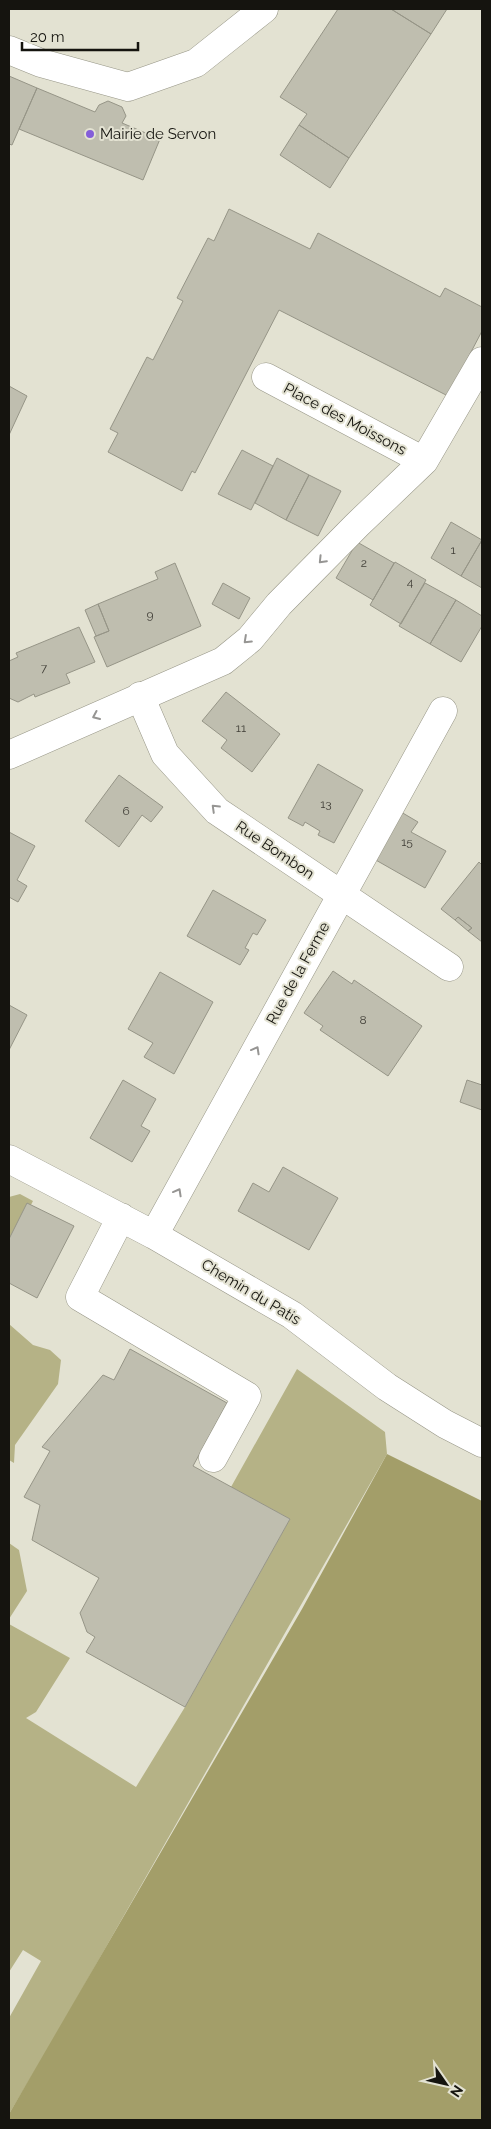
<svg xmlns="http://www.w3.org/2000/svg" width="491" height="2129" font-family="Raleway,sans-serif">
<rect width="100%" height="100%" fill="#e3e2d2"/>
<path fill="#b5b286" d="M20 1194 33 1201 9 1247V1197Z
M9 1324 33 1345 50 1350 61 1360 58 1384 15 1445 14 1463 9 1460Z
M297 1369 385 1432 387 1454 49 2047 9 2114V2018L41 1961 23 1950 9 1972V1624L70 1658 36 1712 26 1718 136 1787 185 1707 290 1519 231 1487Z
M9 1543 19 1550 27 1591 9 1619Z"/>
<path fill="#a39e69" d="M387 1454 482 1501V2120H9V2114L302 1609Z"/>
<path fill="#bfbeaf" stroke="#969587" d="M338 9H391L431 34 349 158 299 125 307 114 280 97Z
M391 9H447L431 34Z
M9 76 37 88 12 145 9 144Z
M37 88 95 112 99 105 108 101 122 107 126 116 122 123 160 139 143 180 19 129Z
M299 125 349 158 330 188 280 155Z
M229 209 310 249 318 233 440 297 445 288 482 307V331L448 396 279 310 195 473 192 471 182 491 108 452 118 433 110 429 147 357 153 360 183 301 177 298 208 238 214 241Z
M9 386 27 396 9 435Z
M242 450 273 466 251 510 218 494Z
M277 458 309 475 286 520 255 503Z
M309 475 341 491 318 536 286 520Z
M451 522 482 540 461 576 431 558Z
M482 540V588L461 576Z
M357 542 394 563 373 600 336 578Z
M395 562 426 580 401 624 370 605Z
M175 563 201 626 107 667 94 637 109 631 98 604 158 579 155 572Z
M223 583 250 598 239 619 212 604Z
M425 583 456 600 430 644 399 626Z
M456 600 482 616V626L461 662 430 644Z
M98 604 109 631 96 636 85 610Z
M79 627 95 662 66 674 70 683 35 697 34 694 18 702 9 698V661L18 657 16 653Z
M226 692 280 734 252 772 221 748 227 740 202 721Z
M318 764 363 790 334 843 318 835 320 831 305 822 303 826 288 818Z
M119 775 163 807 151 822 142 815 119 847 85 821Z
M401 812 418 822 411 832 446 851 425 888 374 859Z
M9 832 35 846 17 880 27 886 18 902 9 897Z
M479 862 482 865V942L468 931 472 928 458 917 455 920 441 909Z
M213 890 266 920 257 935 253 933 245 948 249 950 240 965 187 936Z
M458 917 472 928 468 931 455 920Z
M333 971 352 984 354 980 422 1026 388 1076 320 1030 323 1026 304 1013Z
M160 972 213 1002 174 1074 144 1057 153 1043 128 1029Z
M9 1005 27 1015 9 1050Z
M123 1080 156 1099 141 1126 150 1131 132 1162 90 1138Z
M467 1080 482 1085V1110L460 1102Z
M283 1167 338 1198 309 1250 238 1211 253 1183 269 1192Z
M27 1203 74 1226 37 1298 9 1283V1239Z
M130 1349 227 1403 193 1466 290 1519 185 1707 86 1652 95 1637 87 1632 80 1613 99 1578 32 1540 40 1505 24 1497 50 1451 42 1447 103 1375 114 1380Z"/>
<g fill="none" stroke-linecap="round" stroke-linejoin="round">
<defs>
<path id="minor" d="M9 50 41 63 128 87 196 63 264 9
M266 377 424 461
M140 696 165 754 217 811 449 967
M9 755 223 661 250 639 279 604 357 525 424 461 482 361
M9 1159 154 1235 292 1315 387 1387 445 1424 482 1443
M121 1217 80 1297 247 1396 213 1458
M154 1235 443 711"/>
</defs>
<use href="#minor" stroke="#979687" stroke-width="29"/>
<use href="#minor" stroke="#fff" stroke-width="28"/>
</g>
<defs><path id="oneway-chevron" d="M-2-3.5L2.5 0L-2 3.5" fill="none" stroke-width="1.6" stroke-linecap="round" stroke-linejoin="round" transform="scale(1.25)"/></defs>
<g stroke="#969593">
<use href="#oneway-chevron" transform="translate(322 560) rotate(134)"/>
<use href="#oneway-chevron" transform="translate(247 640) rotate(137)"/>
<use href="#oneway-chevron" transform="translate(96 716) rotate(156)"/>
<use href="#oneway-chevron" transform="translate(215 808) rotate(-136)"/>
<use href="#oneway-chevron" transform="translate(256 1050) rotate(-61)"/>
<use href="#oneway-chevron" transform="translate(178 1192) rotate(-61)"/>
</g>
<circle fill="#845ed9" stroke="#e3e2d2" stroke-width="2" cx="90" cy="134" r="5"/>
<g text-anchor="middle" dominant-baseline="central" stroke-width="4" stroke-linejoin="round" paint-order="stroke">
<g font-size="12" fill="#403e37">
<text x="453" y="550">1</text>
<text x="364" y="563">2</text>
<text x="410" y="582">4</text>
<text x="150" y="615">9</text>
<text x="44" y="668">7</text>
<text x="241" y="728">11</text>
<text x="326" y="804">13</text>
<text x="126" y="811">6</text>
<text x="407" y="842">15</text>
<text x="363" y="1020">8</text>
</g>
<g font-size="15" fill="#15140f" stroke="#e3e2d2" text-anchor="start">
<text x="100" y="134">Mairie de Servon</text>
</g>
<g font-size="15" fill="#15140f" stroke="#e3e2d2">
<text transform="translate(345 419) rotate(28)">Place des Moissons</text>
<text transform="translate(275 850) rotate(34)">Rue Bombon</text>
<text transform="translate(298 973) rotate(-61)">Rue de la Ferme</text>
<text transform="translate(251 1292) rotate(31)">Chemin du Patis</text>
</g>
</g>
<rect width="491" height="2129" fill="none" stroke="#15140f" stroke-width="20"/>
<g transform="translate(446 2084) rotate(124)" stroke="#e3e2d2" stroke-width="4" paint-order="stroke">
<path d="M0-4L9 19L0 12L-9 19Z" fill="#15140f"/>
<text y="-8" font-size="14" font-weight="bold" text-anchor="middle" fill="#15140f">N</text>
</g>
<path d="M22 42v8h116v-8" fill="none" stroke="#15140f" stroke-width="2.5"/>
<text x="30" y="42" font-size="15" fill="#15140f" stroke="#e3e2d2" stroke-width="4" paint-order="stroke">20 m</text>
</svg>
